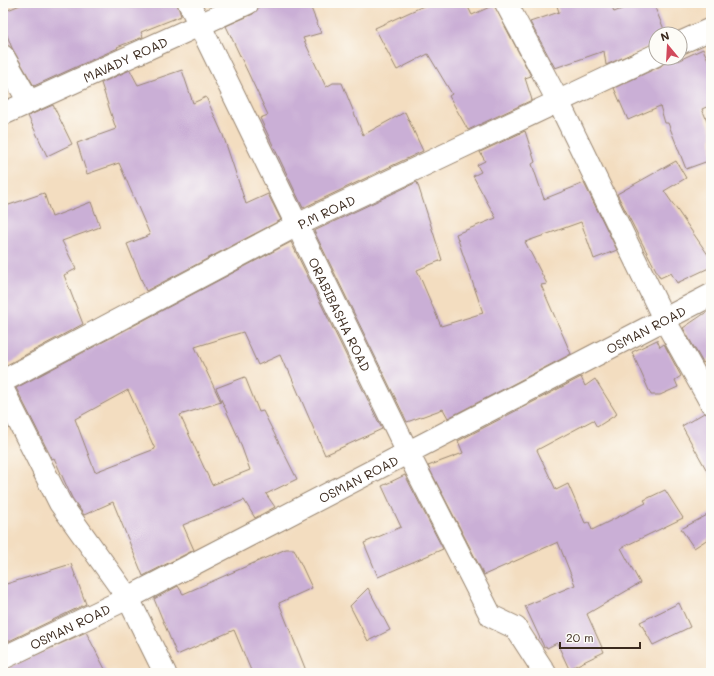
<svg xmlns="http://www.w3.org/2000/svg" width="714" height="676" font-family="Mali,sans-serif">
<rect width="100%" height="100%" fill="#fdfcf7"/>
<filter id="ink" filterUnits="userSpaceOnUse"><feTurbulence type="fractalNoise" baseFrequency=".025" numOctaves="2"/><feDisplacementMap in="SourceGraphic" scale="8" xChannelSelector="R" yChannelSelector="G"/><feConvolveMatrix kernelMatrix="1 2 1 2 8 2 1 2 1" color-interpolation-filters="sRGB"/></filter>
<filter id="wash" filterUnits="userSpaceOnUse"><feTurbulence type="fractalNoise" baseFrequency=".012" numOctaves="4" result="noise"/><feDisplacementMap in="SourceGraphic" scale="16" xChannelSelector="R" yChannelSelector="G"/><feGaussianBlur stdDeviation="0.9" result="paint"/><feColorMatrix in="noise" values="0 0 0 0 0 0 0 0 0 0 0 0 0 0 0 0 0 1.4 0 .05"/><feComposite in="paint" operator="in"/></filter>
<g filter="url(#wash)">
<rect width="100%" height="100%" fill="#f3ddc0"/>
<g id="blocks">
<path fill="#caafd6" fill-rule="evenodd" d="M25 3H177L181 16 141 32 143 37 117 47 118 48 34 86 12 48 3 25V12Z
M266 3H309L321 33 303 38 326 87 333 83H342L363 135 405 112 423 151 303 208 260 118 268 115 226 26 253 14 260 6Z
M430 3H466L472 15 494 5 531 76 525 78 532 100 468 130 449 96 452 94 428 54 397 70 375 28Z
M556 3H611L614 12 637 3H653L666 34H656V43L606 65 604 51 555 68 530 22 559 12Z
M703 49 711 66V105L702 109 711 130V160L686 169 668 123H665L660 106 628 120 614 88 661 66 668 58H675L677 61Z
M130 70 138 85 182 70 193 103 206 97 223 135 246 204 268 194 281 220 146 291 127 244 150 235 119 163 87 174 77 143 116 129 101 83Z
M53 105 72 144 47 156 28 116Z
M525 131 535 162 532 164 544 199 584 183 617 250 594 259 581 222 525 242 547 284 541 285 571 354 448 418 443 409 407 422 314 231 417 182 442 260 417 270 441 326 483 313 456 234 496 218 473 176 481 172 477 165 485 161 480 152Z
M676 161 686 178 664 191 711 259V267L677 283 671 273 660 278 617 194Z
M44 193 52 217 91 202 100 227 62 241 76 269 64 275 83 324 3 367V207Z
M291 242 382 429 325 455 288 369H286L280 355 258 365 243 332 195 347 221 402 180 415 212 485 250 470 238 437 216 388 245 377 259 412 263 411 297 479 266 494 275 507 255 518 244 500 183 525 194 550 143 576 113 502 84 515 72 498 54 458 52 459 16 388ZM128 390 155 449 95 472 75 419Z
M711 309V357L703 363 683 328Z
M657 340 660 347 664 344 681 376 675 380 678 387 660 395H651L632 352Z
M581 377 585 386 595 379 617 414 597 427 593 420 537 450 556 490 568 484 585 523 589 522 592 530 646 503 644 500 665 490 683 518 621 548 640 583 587 614 604 652 569 669 557 643 547 648 546 646 544 647 525 606 575 585 558 542 484 575 428 466 463 453 458 441Z
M704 413 711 415V478L682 426Z
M405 475 443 549 378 577 364 543 401 527 382 486Z
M711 513V537L694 548 681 529Z
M286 549H294L312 588 279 603 307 673H252L234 630 177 655 154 599 178 586 183 594Z
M71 564 86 604 3 644V585Z
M368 588 390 630 368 641 350 606Z
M679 603 690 627 653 645 640 622Z
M86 632 107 673H3V670Z"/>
</g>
</g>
<g filter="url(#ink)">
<use href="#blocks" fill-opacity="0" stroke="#97846f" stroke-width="1"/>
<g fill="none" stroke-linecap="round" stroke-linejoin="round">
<defs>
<g id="street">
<path id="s1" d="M189 3 408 453 491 616 516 628 545 673"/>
<path d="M506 3 558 101 664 319 711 403"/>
<path d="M680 43 711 29"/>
<path d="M3 56 29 102"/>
<path id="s2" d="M3 114 248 3"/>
<path id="s3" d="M3 381 297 225 656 55"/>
<path d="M3 390 60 503 128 598 165 673"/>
<path id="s4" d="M3 658 128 598 711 295"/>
</g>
</defs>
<use href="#street" stroke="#97846f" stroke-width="24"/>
<use href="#street" stroke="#fff" stroke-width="22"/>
</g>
</g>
<g text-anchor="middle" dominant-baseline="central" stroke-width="3" stroke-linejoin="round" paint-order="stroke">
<g font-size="13" fill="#3b2a1e" stroke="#fdfcf7">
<text stroke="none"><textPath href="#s2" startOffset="134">MAVADY ROAD</textPath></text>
<text stroke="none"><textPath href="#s3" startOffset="365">P.M ROAD</textPath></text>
<text stroke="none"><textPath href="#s1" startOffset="346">ORABIBASHA ROAD</textPath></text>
<text stroke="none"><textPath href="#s4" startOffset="722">OSMAN ROAD</textPath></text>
<text stroke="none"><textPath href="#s4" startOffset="398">OSMAN ROAD</textPath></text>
<text stroke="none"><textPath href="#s4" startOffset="74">OSMAN ROAD</textPath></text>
</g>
</g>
<rect width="714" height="676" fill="none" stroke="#fdfcf7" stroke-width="16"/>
<g transform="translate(668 46) rotate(342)"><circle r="19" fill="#fdfcf7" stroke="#afa8a0"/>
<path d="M0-3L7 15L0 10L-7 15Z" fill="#d1495b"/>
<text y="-6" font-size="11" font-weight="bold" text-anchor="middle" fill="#3b2a1e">N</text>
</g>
<path d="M560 642v6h80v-6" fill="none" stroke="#3b2a1e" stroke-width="2"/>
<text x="566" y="642" font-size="12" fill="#3b2a1e" stroke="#fdfcf7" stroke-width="3" paint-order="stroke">20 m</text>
</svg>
